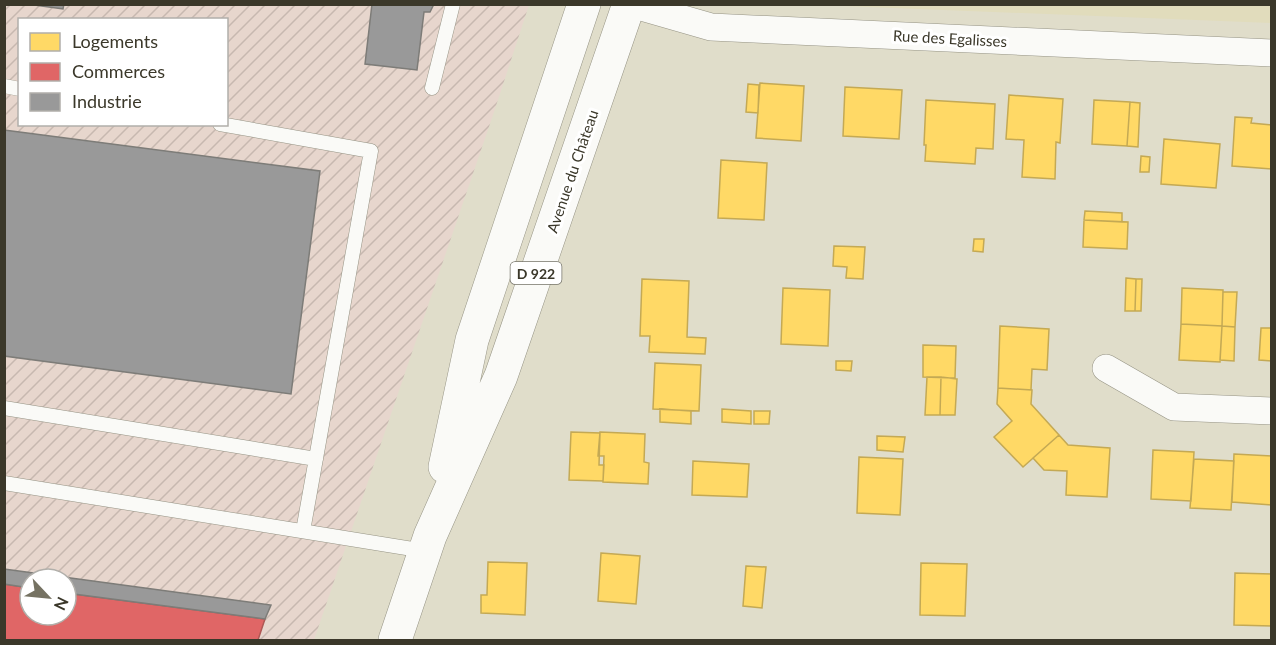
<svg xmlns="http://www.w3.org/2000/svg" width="1276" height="645" font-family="Lato,sans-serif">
<defs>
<pattern id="industrial-furrows" width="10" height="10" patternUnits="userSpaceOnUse" patternTransform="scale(1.5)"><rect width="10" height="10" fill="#e7d6cd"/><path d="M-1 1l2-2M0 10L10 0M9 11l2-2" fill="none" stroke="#c7b8b0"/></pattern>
</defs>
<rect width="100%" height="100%" fill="#e0ddca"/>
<path fill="url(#industrial-furrows)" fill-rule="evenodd" d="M4 5H529L494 112 314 640H5ZM20 20H226V124H20ZM30 579H66V615H30Z"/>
<path fill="#e1dcbc" d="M1271 4V23L819 5V4Z"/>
<path fill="#ffd966" stroke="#c4a954" stroke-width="1.5" d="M760 83 804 86 801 141 756 138Z
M748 84 759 85 758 113 746 112Z
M845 87 902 90 899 139 843 136Z
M1009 95 1063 99 1060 143 1056 142 1055 179 1022 177 1024 140 1006 139Z
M926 100 995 104 993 149 976 148 975 164 925 161 926 145H924Z
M1094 100 1130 102 1127 146 1092 144Z
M1130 102 1140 103 1138 147 1127 146Z
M1235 117 1252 118 1251 123 1272 125V169L1232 166Z
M1164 139 1220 144 1216 188 1161 184Z
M1141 156 1150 157 1149 172H1140Z
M721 160 767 163 764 220 718 218Z
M1085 211 1122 213V222L1084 220Z
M1084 220 1128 222 1127 249 1083 247Z
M974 239H984L983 252 973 251Z
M834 246 865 247 863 279 846 278 847 267 833 266Z
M1126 278 1136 279 1135 311H1125Z
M642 279 689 281 687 337 706 338 705 354 649 352 650 336H640Z
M1136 279H1142L1141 311H1135Z
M783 288 830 290 828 346 781 344Z
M1182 288 1223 290 1222 326 1181 324Z
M1223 292H1237L1235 327 1222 326Z
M1181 324 1222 326 1220 362 1179 360Z
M1000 326 1049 329 1047 370 1032 369 1031 390 998 388Z
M1222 326 1235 327 1234 361 1220 360Z
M1261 328H1272V361L1259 360Z
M923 345 956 346 955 378 923 377Z
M836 361H852L851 371 836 370Z
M655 363 701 365 699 411 653 409Z
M927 377H941L940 415H925Z
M941 377 957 379 955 415H940Z
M998 388 1032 390 1031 404 1059 435 1023 467 994 437 1012 421 997 404Z
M660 409 691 411V424L660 422Z
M722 409 751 411V424L722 422Z
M754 411H770L769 424H754Z
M571 432 600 433 599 465H604L603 481 569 480Z
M600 432 645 434 644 462 649 463 648 484 603 482 604 456H598Z
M1059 435 1068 445 1110 448 1107 497 1066 495 1067 471 1044 470 1033 458Z
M877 436 905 437 903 452 877 450Z
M1153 450 1194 452 1191 501 1151 499Z
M1234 454 1272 456V505L1232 502Z
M859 457 903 459 900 515 857 513Z
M1194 459 1234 461 1231 510 1190 508Z
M693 461 749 464 747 497 692 495Z
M601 553 640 556 636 604 598 601Z
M488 562 527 563 525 615 481 613V595H487Z
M921 563 967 564 965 616 920 615Z
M746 566 766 567 762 608 743 606Z
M1235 573 1272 574V626L1234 625Z"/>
<path fill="#e06666" stroke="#ae5854" stroke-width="1.5" d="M4 584 30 588V615H66V593L265 619 258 640H4Z"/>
<path fill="#999" stroke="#7d7c78" stroke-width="1.5" d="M27 4H64L63 9Z
M372 4H434L430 12H424L417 70 365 64Z
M4 130 320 171 291 394 4 356Z
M4 569 271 605 265 619 66 593V579H30V588L4 584Z"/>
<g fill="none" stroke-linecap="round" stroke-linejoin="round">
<defs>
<path id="service" d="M4 86 20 89
M432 88 453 4
M220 124 371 151 303 531
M4 408 316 459
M4 483 425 551"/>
<path id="minor" d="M631 4 711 27 1272 53
M1106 368 1174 407 1272 411"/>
<path id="primary" d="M445 467 472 340 584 4
M395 640 430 536 501 376 629 4"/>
</defs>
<use href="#service" stroke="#959384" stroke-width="15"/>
<use href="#minor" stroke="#959384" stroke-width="28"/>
<use href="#primary" stroke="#959384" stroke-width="34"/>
<use href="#service" stroke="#fafaf7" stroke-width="14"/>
<use href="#minor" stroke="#fafaf7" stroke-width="27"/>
<use href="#primary" stroke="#fafaf7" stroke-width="33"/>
</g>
<g text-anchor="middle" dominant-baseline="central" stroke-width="6" stroke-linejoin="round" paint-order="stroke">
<rect fill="#fff" stroke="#76746a" stroke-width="1.5" x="510.5" y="262" width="51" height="22" rx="4.5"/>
<g font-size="14" font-weight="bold" fill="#3b382a">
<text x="536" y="273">D 922</text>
</g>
<g font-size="15" fill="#3b382a" stroke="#fff">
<text transform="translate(950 38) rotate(3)">Rue des Egalisses</text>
<text transform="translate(572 171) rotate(-71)">Avenue du Château</text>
</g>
</g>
<rect width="1276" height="645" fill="none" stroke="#3b382a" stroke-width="12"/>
<rect x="18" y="18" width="210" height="108" fill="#ffffff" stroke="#b1afaa" stroke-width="1.5"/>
<rect x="30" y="33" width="30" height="18" fill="#ffd966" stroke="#b1afaa" stroke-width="1.5"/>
<text x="72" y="48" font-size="18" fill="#3b382a">Logements</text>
<rect x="30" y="63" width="30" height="18" fill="#e06666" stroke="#b1afaa" stroke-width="1.5"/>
<text x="72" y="78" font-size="18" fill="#3b382a">Commerces</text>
<rect x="30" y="93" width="30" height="18" fill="#999999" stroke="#b1afaa" stroke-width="1.5"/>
<text x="72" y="108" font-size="18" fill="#3b382a">Industrie</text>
<g transform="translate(48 597) rotate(116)"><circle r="28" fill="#ffffff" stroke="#b1afaa" stroke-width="1.5"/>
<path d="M0-4.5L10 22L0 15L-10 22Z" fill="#757262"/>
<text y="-9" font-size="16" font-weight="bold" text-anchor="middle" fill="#3b382a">N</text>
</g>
</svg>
